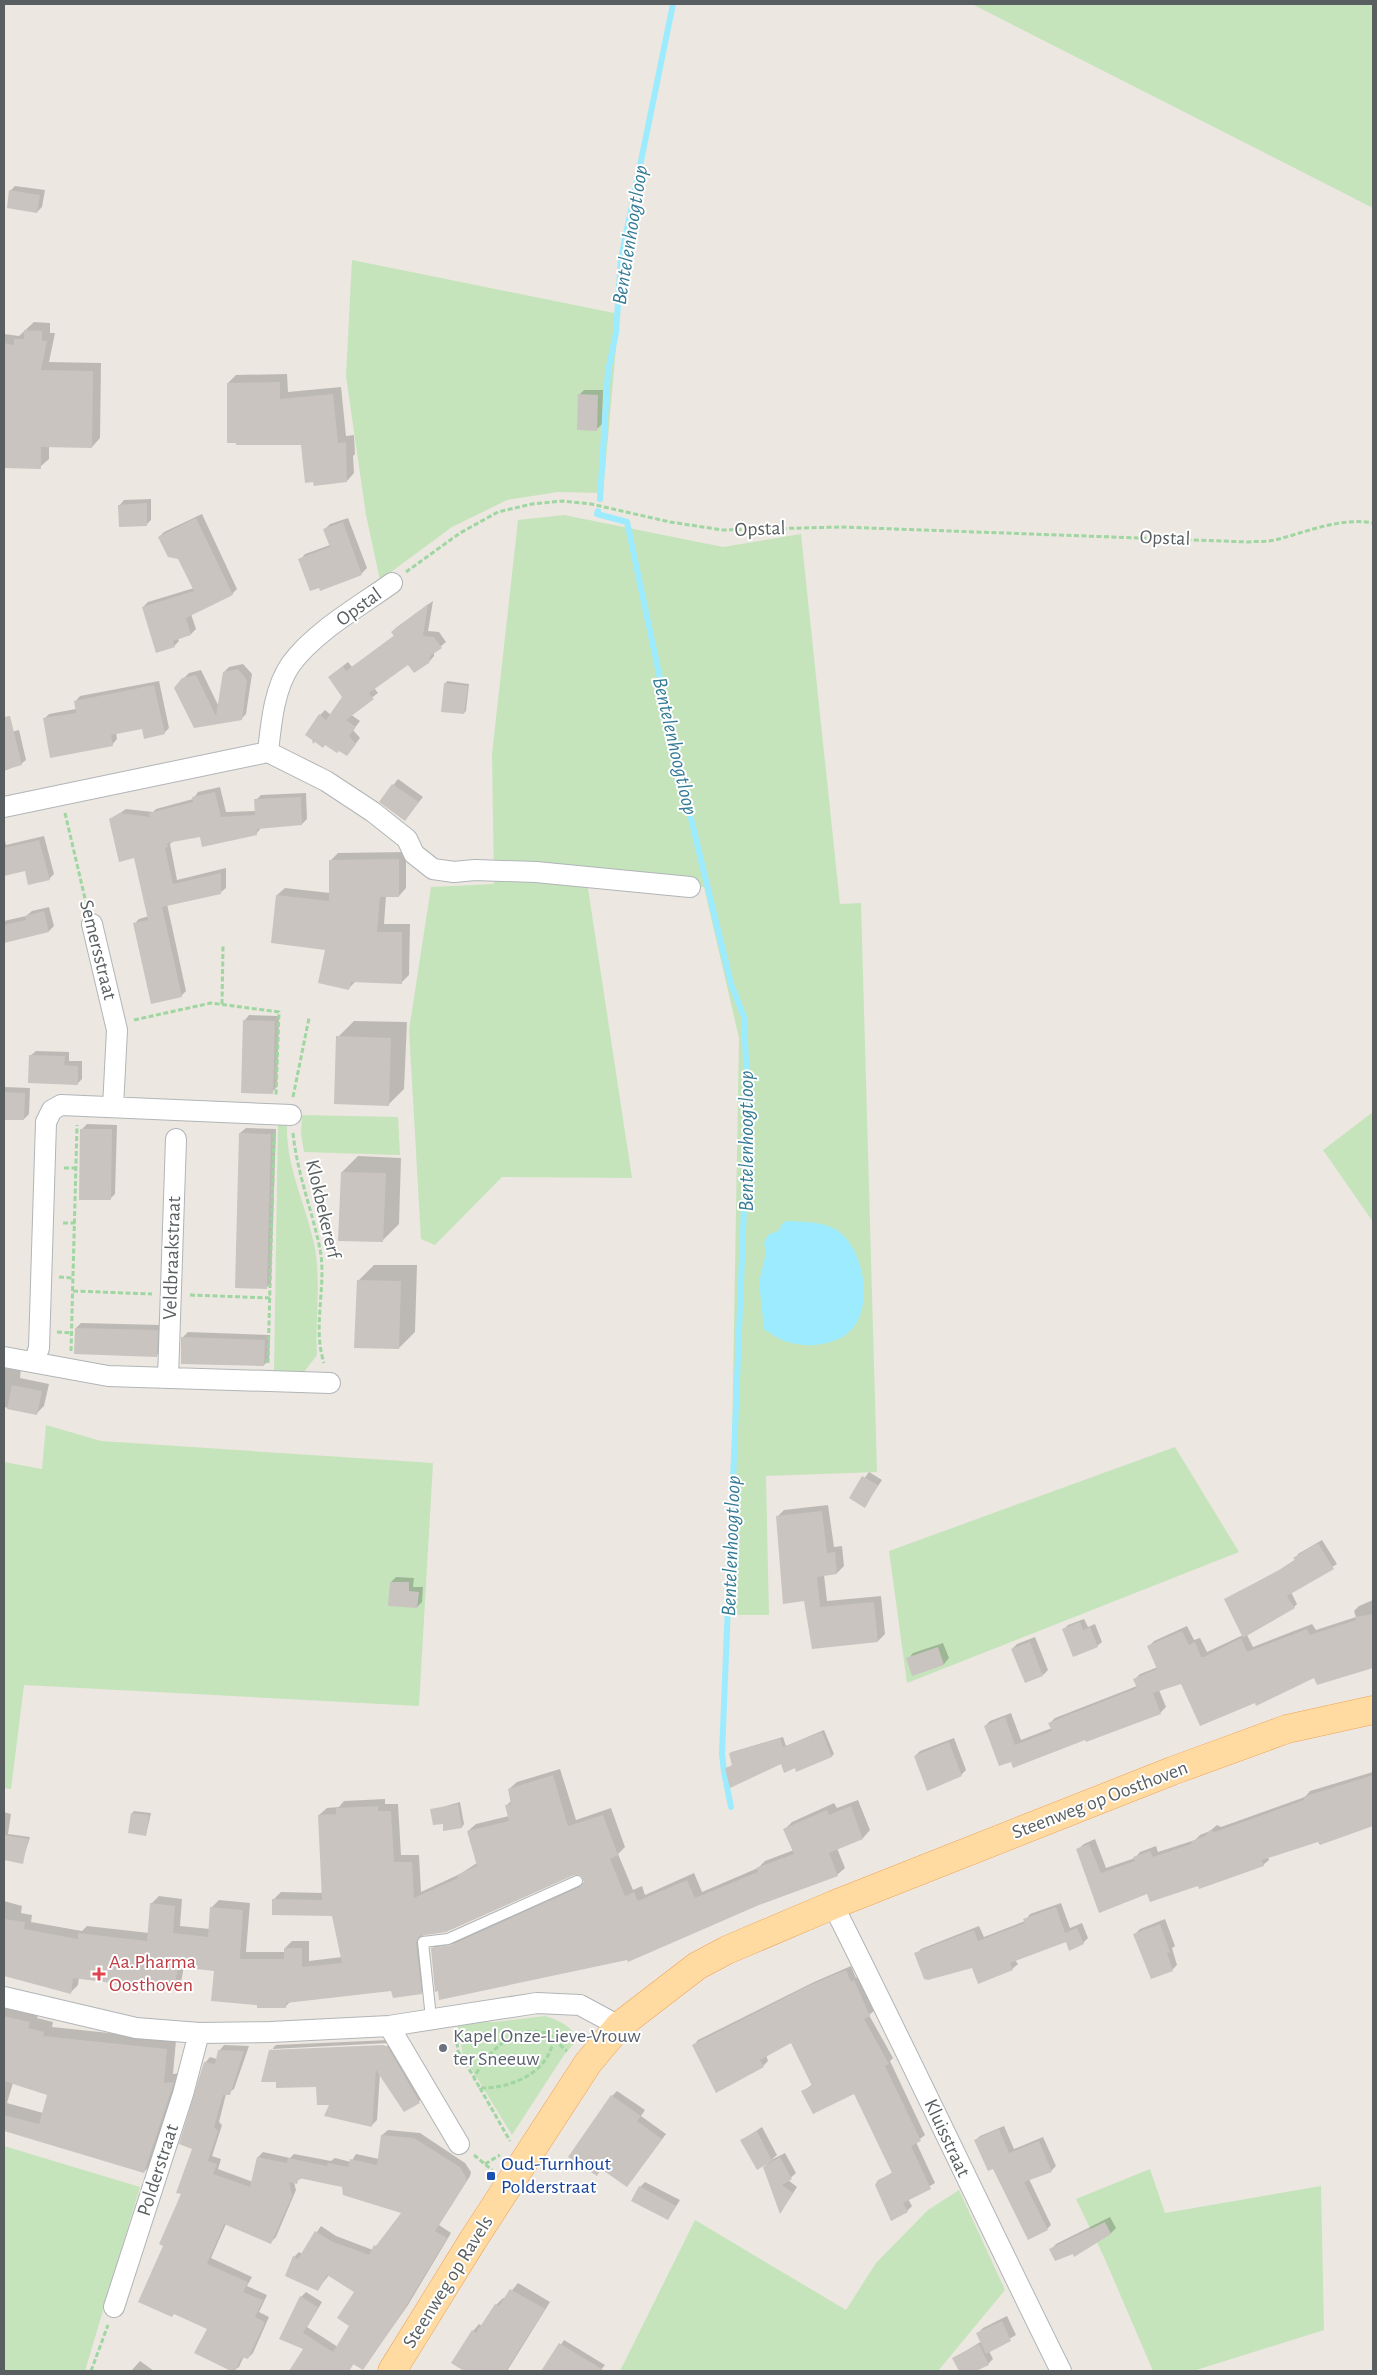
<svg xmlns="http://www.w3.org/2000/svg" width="1377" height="2375" font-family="'Alegreya Sans',sans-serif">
<rect width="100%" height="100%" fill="#ece7e0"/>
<path fill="#c5e4bc" d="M972 4H1373V208Z
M352 260 619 314 603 493 558 492 507 500 452 527 380 580 366 515 346 376Z
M564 515 723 547 801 534 840 904 861 903 877 1472 766 1476 769 1615H729L739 1038 704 887 587 882 632 1178 502 1177 435 1245 421 1239 409 1030 431 887 494 884 492 754 518 520Z
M1373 1112V1222L1323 1150Z
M302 1115 398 1117 400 1155 304 1152 301 1133Z
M278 1124 287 1126C286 1168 307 1207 315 1248 321 1283 315 1320 317 1355L304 1372 274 1371Z
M46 1425 101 1441 433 1463 419 1706 24 1685 11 1789 4 1788V1462L42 1469Z
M1175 1447 1239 1552 907 1683 889 1551Z
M545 2016C555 2019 579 2028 574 2042 573 2046 567 2051 564 2055L512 2135 463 2055 457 2023 495 2022Z
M4 2146 140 2187 85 2371H4Z
M1150 2169 1165 2213 1321 2186 1324 2330 1193 2371H1153L1104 2257 1076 2199Z
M959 2190 1005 2290 938 2371H620L695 2220 846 2310 876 2263 928 2210Z"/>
<path fill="#9debff" d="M786 1221C803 1222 820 1221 835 1229 864 1245 875 1308 850 1331 835 1346 806 1348 788 1342 779 1340 772 1334 764 1329L759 1282 766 1253 764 1243 768 1235 780 1230 781 1225Z"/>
<path fill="#0003" fill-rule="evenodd" d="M15 186 45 190 42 207 37 212 10 191Z
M34 322 50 323V333H55L49 362 101 363 100 438 92 447 49 446V459L40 467 4 468V334L19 336Z
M287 374 288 392 341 387 346 436 354 435 355 454 353 456 354 473 347 481 228 383 236 375Z
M584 390H603L602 424 597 429 579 395Z
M151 499V520L146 525 119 506 124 500Z
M202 514 237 589 232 594 191 614 196 629 191 634 178 638 179 641 174 646 143 607 148 602 194 588 179 558 159 537 164 532Z
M348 518 367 568 361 574 300 560 305 554 330 545 324 530 330 524Z
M433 601 428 631 439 632 446 642 434 652V656L429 662 408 663 374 688 378 693 350 714 360 721 353 730 360 738 347 755 320 715 325 710 331 715 343 697 329 677 348 662 352 667 395 635 392 632 397 627Z
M243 664 252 674 246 714 241 719 195 726 183 679 189 673 201 670 219 707 224 672 229 667Z
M159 681 169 728 164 733 143 727 116 732 117 739 112 745 44 719 49 714 76 709 75 702 80 696Z
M447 681 469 684 466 711 464 713 445 684Z
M19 730 26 760 21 764 4 771V734Z
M398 779 423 797 405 819 381 801Z
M220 787 226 812 256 811V800L261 795 306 793 307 819 302 824 261 828 256 834 201 835 173 841 170 844 177 880 226 868V888L220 893 167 904 186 991 181 996 134 924 139 919 149 916 135 857 111 819 126 809 153 812 156 809 193 799 198 792Z
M4 836 6 845 44 836 54 874 49 879 26 869 4 874Z
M406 852V888L399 896H386L384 924H410L409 975 401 983 356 981 349 988 326 949 277 895 285 888 330 893V861L338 853Z
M49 907 54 926 49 931 4 941V921L26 916 32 911Z
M249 1015 279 1016 277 1087 272 1092 244 1021Z
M354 1021 407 1022 404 1089 388 1105 338 1037Z
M36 1051 69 1052V1061H82V1079L77 1084 30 1056Z
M4 1087 30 1088 29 1114 24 1119H4Z
M87 1124 117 1125 115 1194 110 1199 82 1129Z
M246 1128 276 1129 271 1283 266 1288 240 1133Z
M358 1156 401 1158 399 1224 383 1240 342 1172Z
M374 1265H417L415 1332 399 1348 358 1281Z
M81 1323 162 1325 161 1351 156 1356 76 1328Z
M188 1332 270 1335 269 1360 264 1365 183 1337Z
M4 1363 21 1367 20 1378 49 1384 44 1406 36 1414 4 1407Z
M869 1472 882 1480 864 1507 850 1498Z
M828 1505 834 1547 842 1546 844 1566 837 1573 824 1575 827 1601 881 1596 885 1634 878 1641 813 1648 806 1600 777 1517 784 1510Z
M1322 1540 1337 1564 1291 1592 1297 1604 1294 1607 1247 1635 1253 1647 1312 1624 1316 1630 1356 1617 1354 1611 1359 1606 1373 1600V1667L1318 1683 1314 1676 1255 1701 1181 1682 1159 1690 1166 1707 1160 1713 1012 1761 985 1726 990 1721 1011 1713 1021 1740 1052 1728 1050 1723 1055 1718 1137 1686 1135 1679 1140 1674 1158 1667 1149 1646 1154 1641 1187 1626 1194 1640 1200 1638 1207 1652 1243 1635 1226 1599 1281 1569 1296 1559 1298 1554Z
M396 1577 414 1578 413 1587H423L422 1602 417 1607 391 1582Z
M1084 1619 1088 1627 1095 1624 1102 1642 1097 1646 1064 1629 1068 1625Z
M1035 1637 1048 1670 1043 1675 1012 1649 1017 1644Z
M943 1643 949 1658 944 1664 913 1674 908 1659 913 1653Z
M824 1730 834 1754 832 1756 795 1767 781 1763 726 1768 733 1765 730 1754 732 1752 783 1737 786 1746Z
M954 1738 966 1770 961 1775 915 1756 920 1751Z
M560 1769 576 1820 611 1808 625 1847 618 1854 633 1890 642 1886 645 1895 694 1873 702 1892 758 1868 765 1861 794 1850 785 1829 792 1822 834 1803 837 1808 858 1800 870 1830 863 1838 837 1848 845 1868 837 1875 432 1948 439 1941 459 1938 585 1882 582 1875 574 1873 423 1934 428 1985 421 1993 392 1989 291 2001 285 2007 215 1970 184 1966 181 1982 173 1990 79 1977 78 1985 71 1992 4 1971V1901L22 1906 21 1913 32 1915 31 1922 82 1931 87 1926 149 1933 151 1904 159 1896 182 1899 180 1926 210 1929 211 1908 219 1900 250 1903 246 1952H285V1948L292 1941H309V1961L342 1957 333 1915 273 1900 281 1892 323 1893 319 1815 327 1808 339 1807 344 1801 385 1799V1804H398L401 1855H419L421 1892 460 1874 477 1863 468 1831 476 1824 509 1816 507 1805 512 1800 509 1789 517 1782Z
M1373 1772V1825L1320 1844 1319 1841 1268 1857 1269 1860 1263 1865 1198 1884 1148 1892 1100 1912 1078 1849 1084 1844 1095 1839 1106 1868 1135 1858 1140 1852 1156 1846 1158 1852 1195 1840 1200 1835 1210 1831 1217 1825 1221 1827 1305 1797 1310 1791Z
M460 1802 464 1824 462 1827 444 1823 432 1810Z
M134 1811 151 1813 146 1835 132 1813Z
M4 1812 11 1814 8 1834 30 1837 22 1862 4 1859V1862Z
M1061 1903 1070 1928 1082 1923 1088 1938 1083 1943 1067 1940 1015 1960 1018 1964 1012 1969 973 1966 916 1954 921 1949 979 1926 984 1937 1025 1921 1030 1914Z
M1165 1919 1175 1946 1172 1948 1177 1965 1172 1970 1135 1934 1140 1929Z
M851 1966 856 1978 859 1976 875 2010 869 2015 893 2058 890 2061 925 2135 916 2142 935 2183 908 2199 912 2206 907 2211 879 2181 893 2172 854 2092H802L813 2084 792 2042 766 2055 768 2061 763 2066 694 2045 698 2040 814 1982Z
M4 2004 39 2013 37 2018 53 2022 52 2027 176 2040 173 2074 183 2073 153 2162 144 2172 4 2129ZM13 2083 49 2094 43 2113 7 2103Z
M389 2040 425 2097 405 2110 380 2073 377 2120 372 2125 331 2103 317 2086 270 2051 276 2045ZM389 2043V2046L272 2051V2049Z
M224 2045 249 2046 234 2089 226 2094 219 2122 222 2125 212 2156 221 2159 218 2169 253 2182 258 2157 263 2152 290 2158 294 2154 331 2161 335 2158 351 2162 356 2154 379 2159 382 2135 388 2130 420 2133 465 2163 471 2172 470 2176 439 2225 451 2233 408 2305 363 2369 354 2363 349 2371H291L305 2348 281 2338 301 2297 306 2292 322 2302 307 2327 338 2347 351 2326 355 2291 329 2275 318 2289 294 2257 299 2252 302 2254 321 2226 336 2236 373 2250 403 2212 343 2186 302 2178 294 2182 296 2190 276 2237 271 2242 226 2224 211 2258 252 2277 247 2286 267 2295 259 2312 269 2317 253 2353 248 2358 244 2356 239 2367 233 2371 195 2352 209 2329 165 2245 183 2193 193 2148 205 2063 210 2057 217 2059 219 2051Z
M617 2091 645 2110 641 2116 666 2134 632 2180 603 2169 597 2174 612 2096Z
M1004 2126 1014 2149 1043 2137 1056 2166 1051 2171 1029 2179 1051 2225 1047 2229 976 2140 980 2136Z
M762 2127 777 2155 771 2160 785 2153 796 2173 788 2180 797 2187 781 2212 764 2167 768 2163 742 2140Z
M645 2182 680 2200 668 2219 640 2187Z
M1110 2217 1116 2228 1111 2233 1074 2253 1051 2250 1056 2244Z
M518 2283 550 2302 507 2371H467L453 2362 473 2331 479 2324 482 2326 496 2305 503 2298 505 2299Z
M1007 2316 1016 2335 989 2351 993 2359 988 2364 973 2371H960L954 2358 982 2341 978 2333 983 2328Z
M564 2340 605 2365 600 2371H543Z
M140 2361 154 2371H131Z"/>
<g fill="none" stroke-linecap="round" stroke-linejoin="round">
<path stroke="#9debff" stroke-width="6" d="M600 499 608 371 616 333 621 259 673 4
M598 511 597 514 627 522 679 769 731 984 744 1017 749 1129 744 1207 722 1754 724 1772 731 1807"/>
</g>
<path fill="#c9c4bf" d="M9 190 40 195 37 213 7 208Z
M24 330 42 331V341H47L41 370 93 371 92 448 41 447V469L4 468V343L14 345V339H24Z
M280 382V399L333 394 338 443 346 442 347 482 314 486 313 482 305 483 301 445H236V443H227V383Z
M578 394 598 395 597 431 577 430Z
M147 503V526L119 527 118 505Z
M196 518 233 595 186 618 191 635 173 641 175 647 156 653 142 607 194 591 178 559 168 557 158 537Z
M343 522 362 575 320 591 319 588 310 591 298 559 330 547 323 529Z
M428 604 423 636 434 637 442 648 430 656 429 663 414 673 408 665 369 693 374 699 346 720 356 727 349 736 356 744 347 756 339 751 337 753 325 745 323 748 315 742 313 744 312 740 305 735 319 714 326 720 342 697 328 677 343 666 346 671 394 636 391 632Z
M238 669 247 680 242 720 194 728 174 688 182 678 196 675 216 716 223 672Z
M444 683 468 686 464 714 441 712Z
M154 685 165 734 144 739 142 729 111 735 113 746 50 758 43 718 76 713 74 701Z
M10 716 22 765 4 770V717Z
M392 784 419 802 405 821 379 802Z
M215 792 221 817 255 815 254 799 301 797 302 825 257 829V835L202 847 200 837 167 843 168 847 165 848 173 884 221 873V894L162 907 182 997 151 1004 133 923 148 920 134 858 119 862 109 819 120 813 150 817 149 813 193 802 192 797Z
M39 840 50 880 28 885 25 871 4 876V848Z
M399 859V897H380L377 932H402V984L351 982 349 990 318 983 325 950 271 943 276 895 329 901V860Z
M44 911 49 932 4 943V925L26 920 25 916Z
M243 1020 275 1021 273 1094 241 1093Z
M336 1036 391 1038 389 1106 334 1104Z
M29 1055 65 1056 64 1065 78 1066V1085L28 1083Z
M4 1092 25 1093 24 1120H4Z
M80 1129H112L111 1200H79Z
M239 1133 271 1134 267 1289 235 1288Z
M341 1172 386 1173 383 1242 338 1241Z
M357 1280 401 1281 399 1349 354 1348Z
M75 1328 158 1330 157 1357 74 1354Z
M181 1337 265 1340 264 1366 181 1364Z
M12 1385 42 1391 37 1415 7 1409Z
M862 1476 878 1485 865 1508 849 1498Z
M822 1511 827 1553 835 1552 837 1574 817 1577 820 1607 874 1602 878 1642 812 1649 804 1601 783 1604 776 1516Z
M1318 1543 1334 1569 1287 1596 1295 1608 1243 1638 1224 1599 1276 1572 1295 1560 1293 1558Z
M390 1582H409V1591L419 1592 417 1608 388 1606Z
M1373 1614V1668L1317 1685 1314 1678 1256 1706 1255 1703 1200 1726 1181 1684 1153 1693 1161 1714 1086 1742 1085 1740 1013 1768 1011 1762 999 1766 984 1726 1005 1717 1015 1745 1052 1731 1048 1723 1137 1688 1133 1679 1157 1669 1147 1646 1182 1631 1189 1645 1195 1642 1201 1657H1204L1241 1638 1247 1652 1307 1629 1310 1635 1356 1620 1355 1617Z
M1080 1622 1083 1630 1090 1627 1098 1647 1073 1657 1062 1629Z
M1030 1642 1043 1676 1025 1683 1011 1649Z
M938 1647 944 1665 912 1676 906 1658Z
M822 1732 832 1757 796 1772 795 1768 784 1773 781 1764 730 1788 725 1768 732 1766 729 1753 780 1738 783 1747Z
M949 1742 962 1776 927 1791 914 1756Z
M553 1775 568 1826 603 1815 618 1855 610 1859 625 1896 634 1892 638 1901 687 1880 695 1898 758 1872 756 1868 794 1854 783 1829 827 1810 829 1815 851 1806 863 1839 829 1853 838 1876 759 1905 628 1962 627 1960 439 2000 438 1991 435 1992 431 1948 451 1945 580 1887 584 1882 581 1876 574 1875 446 1932 419 1936 416 1943 422 1994 393 1998 391 1991 286 2003V2008H257V2005L211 2001 214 1971 178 1967 174 1991 73 1978 71 1994 4 1976V1919L25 1922 24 1929 78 1939V1933L147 1941 150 1903 175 1906 173 1933 208 1937 210 1907 243 1910 240 1959H284V1948H302V1967L342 1963 332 1916 272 1915V1899L322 1900 318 1815 336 1814V1808L378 1806V1811H391L394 1862H412L414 1898 458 1878 457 1875 477 1866 467 1831 509 1821 505 1805 511 1804 508 1789Z
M1373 1775V1826L1320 1845 1318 1842 1262 1860 1264 1866 1199 1889 1198 1886 1150 1902 1147 1894 1099 1913 1076 1849 1089 1844 1101 1873 1135 1861 1133 1857 1150 1851 1153 1857 1191 1844 1192 1841 1205 1836 1210 1830 1215 1832 1304 1800 1303 1797Z
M458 1804 462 1828 443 1831V1824L433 1825 430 1809Z
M131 1813 149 1815 146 1836 128 1833Z
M4 1835 28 1839 23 1864 4 1860Z
M1056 1907 1065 1933 1077 1928 1084 1944 1069 1951 1066 1942 1010 1963 1013 1970 978 1984 972 1968 928 1980 924 1979 914 1953 974 1930 978 1941 1025 1923 1023 1919Z
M1160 1924 1170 1952 1167 1953 1173 1971 1151 1979 1133 1934Z
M846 1970 851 1982 854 1980 870 2016 864 2019 889 2064 885 2066 921 2141 911 2146 931 2189 903 2203 908 2212 891 2221 875 2185 878 2180 892 2173 854 2094 813 2114 801 2091 812 2086 791 2043 760 2060 764 2067 716 2093 692 2045 808 1986Z
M4 2016 30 2022 28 2028 44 2032 43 2036 167 2049 164 2083 174 2082 144 2173 4 2131V2115L39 2124 47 2095 4 2081Z
M383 2045 388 2047 420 2103 404 2112 376 2070 372 2127 324 2116 329 2105H317L316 2087 276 2088V2082H261L269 2050Z
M218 2050 244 2051 230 2095H223L214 2127 218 2131 208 2161 217 2164 213 2174 250 2187 257 2157 287 2163 288 2158 327 2166 328 2163 348 2167 350 2159 377 2165 381 2135 414 2138 460 2167 466 2177V2182L435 2231 447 2238 403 2311 363 2370 353 2364 349 2371H289L303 2349 279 2339 300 2296 318 2307 303 2333 333 2352 349 2326 337 2318 354 2292 327 2275 318 2291 285 2276 293 2256 298 2259 315 2231 331 2241 369 2255 374 2245 376 2246 401 2213 343 2195 342 2187 299 2178 297 2184 289 2182 292 2196 271 2244 224 2224 207 2264 248 2282 243 2292 263 2300 255 2317 265 2322 248 2359 242 2357 235 2371H231L194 2353 207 2329 174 2314 172 2317 138 2302 163 2246 159 2244 181 2194 176 2193 192 2149 179 2144 204 2062 215 2064Z
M611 2095 641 2116 637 2121 662 2139 627 2187 601 2169 597 2176 568 2157Z
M999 2129 1009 2153 1039 2141 1052 2172 1024 2182 1048 2230 1028 2240 993 2169 988 2171 974 2140Z
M757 2131 772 2161 757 2170 740 2140Z
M780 2157 792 2179 782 2185 793 2193 780 2214 763 2167Z
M639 2186 676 2206 668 2220 631 2201Z
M1105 2222 1111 2234 1074 2257 1073 2254 1055 2261 1049 2249Z
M510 2289 545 2309 506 2371H464L451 2363 472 2330 476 2333 495 2304 499 2306Z
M1002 2321 1011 2341 986 2354 976 2333Z
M559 2343 605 2371H541Z
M979 2344 989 2365 976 2371H959L952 2358Z"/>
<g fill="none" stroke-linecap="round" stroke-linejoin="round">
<defs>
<path id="lane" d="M431 2018 423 1942 448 1939 577 1881"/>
<path id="street" d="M268 752 326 781 373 812 407 839 414 854 433 869 454 872 475 870 536 872 690 887
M4 807 268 752C271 724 274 688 291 664 314 632 360 606 392 583
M92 924 117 1030 113 1107
M4 1357 108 1376 330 1383
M34 1362 39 1348 46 1122 52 1110 61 1105 291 1115
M168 1378 176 1139
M833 1905C911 2059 984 2216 1061 2371
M4 1997 136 2028 199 2033 271 2032 389 2026 537 2003 580 2005 619 2026
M389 2026 459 2144
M114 2307 183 2094 199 2033"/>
<path id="primary" d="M392 2371 473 2240 588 2063 619 2026 697 1966 727 1950 833 1905 1172 1771 1287 1729 1373 1710"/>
</defs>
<use href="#lane" stroke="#b1b5b8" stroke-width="12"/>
<use href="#street" stroke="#b1b5b8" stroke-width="22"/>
<use href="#primary" stroke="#f1a154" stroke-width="29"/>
<path stroke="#9fd6a1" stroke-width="3" stroke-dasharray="5 2.5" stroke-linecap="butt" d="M406 572 460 533 498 512 532 504 563 501 591 504 670 522 723 530 841 527 1248 542C1257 541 1266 542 1275 540 1307 532 1340 517 1373 523
M65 813 87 907
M222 1004 223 946
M134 1020 211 1003 279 1012 276 1095
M293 1097 309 1018
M293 1133C297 1173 312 1210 320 1249 327 1286 312 1327 324 1363
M64 1168H76
M63 1223H75
M59 1277 73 1278
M73 1291 152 1294
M190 1295 270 1298
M57 1332 72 1333
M71 1351 77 1125
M268 1363 274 1134
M456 2035 458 2051 474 2077
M553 2039C550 2073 509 2089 480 2088L474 2078C486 2053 515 2024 546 2033 552 2035 561 2047 567 2051
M480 2088 510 2141
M474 2155 492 2170
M485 2164 500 2155
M91 2371 108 2325"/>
<use href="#lane" stroke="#fff" stroke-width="10"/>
<use href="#street" stroke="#fff" stroke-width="20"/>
<use href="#primary" stroke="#ffdba2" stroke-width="28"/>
</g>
<path fill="#e0444e" stroke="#fff" stroke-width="2" d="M96.5 1966.5h5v5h5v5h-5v5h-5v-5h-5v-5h5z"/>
<circle fill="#6b7280" stroke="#fff" stroke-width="2" cx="443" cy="2048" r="5"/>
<rect fill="#1a4fb4" stroke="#fff" stroke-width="2" x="486" y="2171" width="10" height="10" rx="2.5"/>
<g text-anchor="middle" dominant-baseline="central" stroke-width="4" stroke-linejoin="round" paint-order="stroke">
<g font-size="20" fill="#595f61" stroke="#fff">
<text transform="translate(760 529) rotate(-2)">Opstal</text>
<text transform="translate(1165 538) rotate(2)">Opstal</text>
<text transform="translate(359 607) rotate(-36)">Opstal</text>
<text transform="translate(98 950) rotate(76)">Semersstraat</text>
<text transform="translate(323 1209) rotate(77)">Klokbekererf</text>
<text transform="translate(172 1258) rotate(-88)">Veldbraakstraat</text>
<text transform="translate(1100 1800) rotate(-21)">Steenweg op Oosthoven</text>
<text transform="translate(947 2138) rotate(65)">Kluisstraat</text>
<text transform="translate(158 2170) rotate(-72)">Polderstraat</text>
<text transform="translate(448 2282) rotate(-58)">Steenweg op Ravels</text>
</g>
<g font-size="20" fill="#be3a42" stroke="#fff" text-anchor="start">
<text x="109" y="1962">Aa.Pharma<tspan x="109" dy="23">Oosthoven</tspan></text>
</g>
<g font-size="20" fill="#5b616d" stroke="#fff" text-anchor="start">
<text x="453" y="2036">Kapel Onze-Lieve-Vrouw<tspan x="453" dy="23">ter Sneeuw</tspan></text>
</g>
<g font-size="20" fill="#164399" stroke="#fff" text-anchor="start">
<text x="501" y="2164">Oud-Turnhout<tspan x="501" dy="23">Polderstraat</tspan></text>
</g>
<g font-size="21" font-style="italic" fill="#347b96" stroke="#fff">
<text transform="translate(630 235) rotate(-81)">Bentelenhoogtloop</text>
<text transform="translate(675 746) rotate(77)">Bentelenhoogtloop</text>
<text transform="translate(746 1141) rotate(-90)">Bentelenhoogtloop</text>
<text transform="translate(731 1546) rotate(-88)">Bentelenhoogtloop</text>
</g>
</g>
<rect width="1377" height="2375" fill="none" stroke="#595f61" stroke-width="10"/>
</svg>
